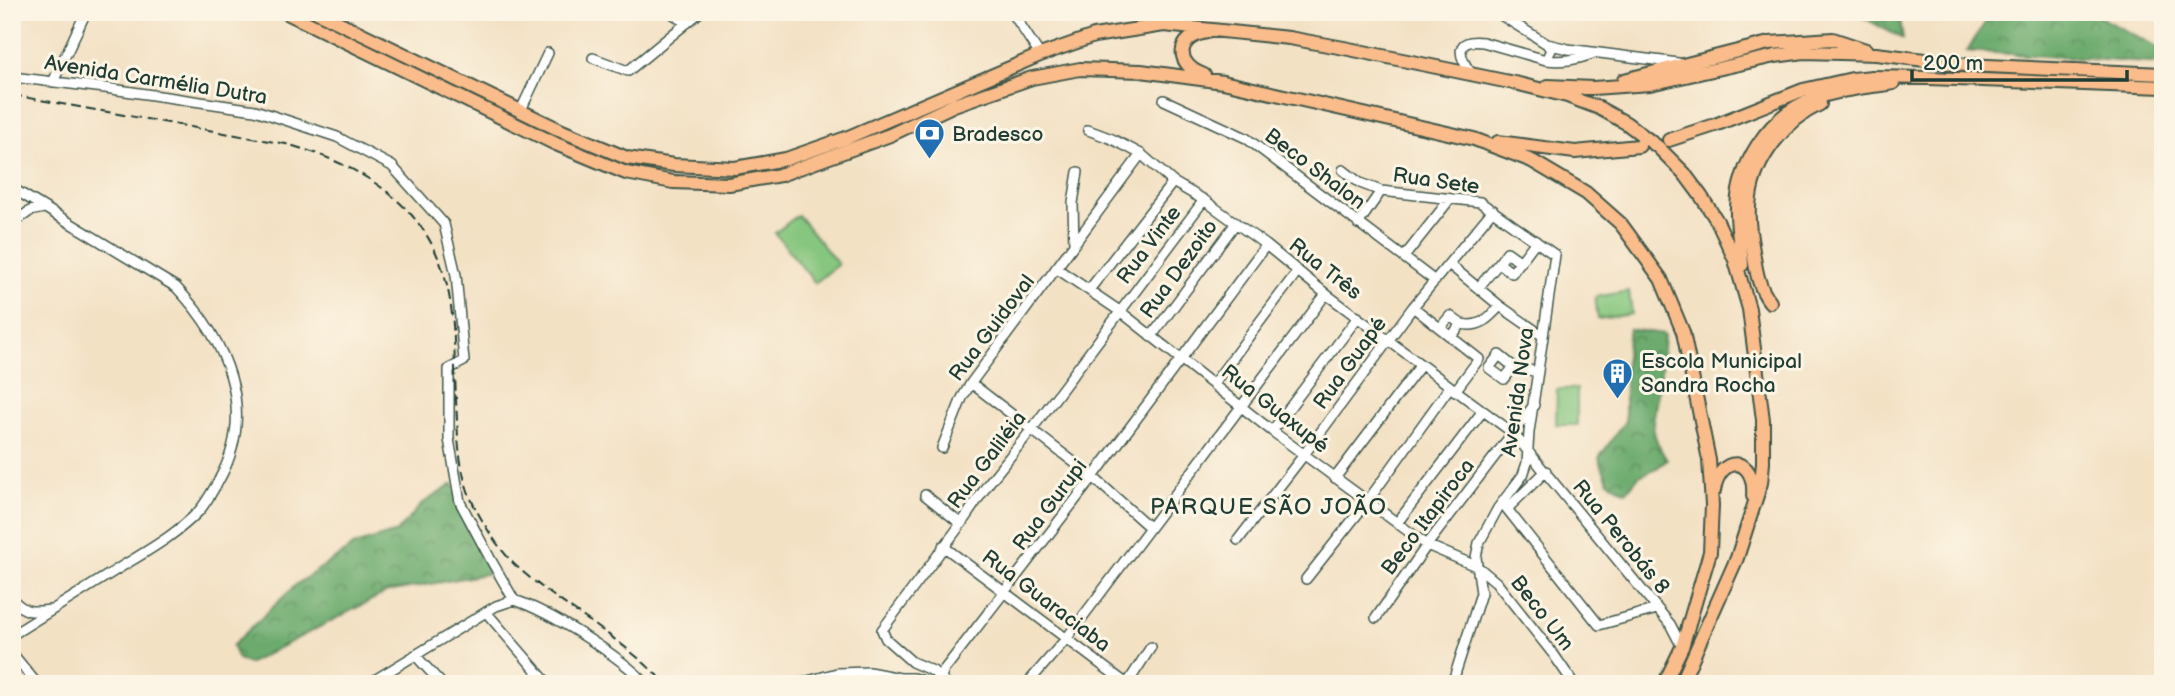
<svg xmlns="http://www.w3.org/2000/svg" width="2175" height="696" font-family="'Balsamiq Sans',sans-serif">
<defs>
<pattern id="forest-crowns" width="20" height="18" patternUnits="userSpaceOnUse" patternTransform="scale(1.75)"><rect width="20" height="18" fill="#6cab6d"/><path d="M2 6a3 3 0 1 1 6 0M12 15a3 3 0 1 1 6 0" fill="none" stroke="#588c5a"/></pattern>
</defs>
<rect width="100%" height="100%" fill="#fcf5e5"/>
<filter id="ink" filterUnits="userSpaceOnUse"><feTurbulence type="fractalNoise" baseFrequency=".0143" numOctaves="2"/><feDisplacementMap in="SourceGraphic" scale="14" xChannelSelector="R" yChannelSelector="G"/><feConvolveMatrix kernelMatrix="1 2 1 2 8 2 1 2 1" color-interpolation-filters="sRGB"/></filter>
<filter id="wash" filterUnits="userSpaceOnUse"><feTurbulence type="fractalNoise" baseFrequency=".00686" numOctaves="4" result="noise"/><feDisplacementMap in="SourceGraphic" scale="28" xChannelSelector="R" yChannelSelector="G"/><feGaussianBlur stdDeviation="1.57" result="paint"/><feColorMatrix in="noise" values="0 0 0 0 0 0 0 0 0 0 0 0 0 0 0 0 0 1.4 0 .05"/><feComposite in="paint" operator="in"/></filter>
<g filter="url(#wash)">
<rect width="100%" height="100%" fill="#f3e1c4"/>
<path fill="url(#forest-crowns)" stroke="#467450" stroke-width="2" d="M1853 12H1899L1903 39Z
M1992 12H2090L2163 50V64L1967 51Z
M1629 329 1664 334C1663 349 1662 364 1660 379 1656 416 1644 426 1667 460L1657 468 1639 476 1626 492 1608 481 1599 458 1625 421V364Z
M453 484 491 573 387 592 248 664 238 659 232 646 297 584 355 545 397 532 423 503Z"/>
<path fill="#86c67e" stroke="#528259" stroke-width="2" d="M798 215 838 264 815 283 775 233Z
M1629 291 1632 314 1598 319 1595 297Z
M1557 389H1577V425H1556Z"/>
</g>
<g filter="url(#ink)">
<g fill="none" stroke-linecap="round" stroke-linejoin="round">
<defs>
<path id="minor" d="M670 12 687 23
M1012 12 1040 55
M1496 12 1547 44 1568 49 1678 63
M593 58 628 71 700 12
M1546 60C1563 62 1575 60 1592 54
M1471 73C1459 57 1453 38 1483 42L1546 60 1551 50 1547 44
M12 77 105 88 255 110 337 137 392 166 444 224 456 275 464 361 449 369V439L460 502 492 562 514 600
M53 82 86 12
M1164 100 1246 138 1435 281
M520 112 548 53
M1088 130 1112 139 1141 154 1173 182 1204 200 1266 245 1326 294 1513 433 1670 624 1682 647
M1343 170 1360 183 1381 191 1480 202 1555 255 1529 432 1527 463 1523 475 1498 508 1479 543 1476 557 1481 593 1452 684
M12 188 176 287C226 340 258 410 219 480 213 490 207 502 199 511 175 536 145 552 116 570 82 591 47 613 12 635
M20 218 30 211 44 208
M1358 224 1381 191
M1074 244 1073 203 1078 172
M1404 257 1450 199
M1521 262 1507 252 1499 263 1512 273 1536 241
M1450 265 1500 306 1543 336
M1056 268 1121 312 1272 431 1427 545 1478 567 1496 582 1554 655 1574 684
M1478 288 1499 263
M1089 290 1173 182
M1413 307 1479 359 1455 391
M1461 324C1480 328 1488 319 1500 306
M1440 328 1450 316 1461 324 1451 337
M1151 337 1236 223
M1514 367 1504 379 1489 368 1499 355 1514 367 1538 372
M971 383 1093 477 1149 527
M1214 383 1297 272
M1272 431 1358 317
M942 448 962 398 971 383 1141 154
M1546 471 1507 509 1599 625 1657 609
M1335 478 1420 366
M925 495 961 524
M1397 523 1482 412
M1238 540 1303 456 1413 307 1493 210
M943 546 1127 684 1151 647
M1306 579 1367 502 1449 388
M514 600C549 611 622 657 646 684
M14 601C26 613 32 612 49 610
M486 612 548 684
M1376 618 1427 545 1534 405
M12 653 37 684
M415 655 442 684
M368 684 496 606 514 600
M797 684 837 673 869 672 900 678H913L932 684
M939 684 944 670 1093 477 1266 245
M946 684 933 671 912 662 886 639 882 630 961 524 988 484 1032 429 1204 200
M1027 684 1066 639 1326 294"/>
<path id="highway" d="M285 12 556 144 626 173 673 182 729 184 780 175 890 135 954 105 1032 78 1080 69 1141 71 1223 82 1474 139 1532 161 1586 193 1621 224 1661 279 1683 332 1709 460 1712 505 1710 552 1682 647 1664 684
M317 12 562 131 627 158 674 165 735 168 786 159 846 138 1040 55 1094 36 1164 25 1289 38 1344 48 1519 84 1567 96 1599 108 1626 123 1658 147 1684 173 1701 196 1717 221 1735 260 1749 309 1763 420V463L1761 483 1737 558 1681 684
M1204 75C1175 65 1175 37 1207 32
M1624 80 1769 43 1833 39 1866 50
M1548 86 1593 88 1650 84 1775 56 1804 52 1876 54 1966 65 2163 74
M1669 140 1715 125 1803 90 1852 79 1872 77 1929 78 2163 87
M1498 142 1575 152 1639 146
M1742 265C1741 246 1736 226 1737 207 1739 165 1766 121 1804 103 1831 90 1864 88 1893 83
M1770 302C1758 287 1756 270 1753 251 1750 233 1747 215 1750 197 1755 158 1786 120 1820 104
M1714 491C1719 454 1756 455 1753 496"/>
</defs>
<use href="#minor" stroke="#3f564a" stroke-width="12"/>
<use href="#highway" stroke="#3f564a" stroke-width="16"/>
<use href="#minor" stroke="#fff" stroke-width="9"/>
<use href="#highway" stroke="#f9bc8a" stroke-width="12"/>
<path stroke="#1f3d34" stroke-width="2" stroke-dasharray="10 5" stroke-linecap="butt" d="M12 95 286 144C356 163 425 202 445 278 456 316 454 359 456 399 458 439 458 478 478 513 488 531 500 550 515 565 562 608 622 636 665 684"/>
</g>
</g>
<defs>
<symbol id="bank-pin" viewBox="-11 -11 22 30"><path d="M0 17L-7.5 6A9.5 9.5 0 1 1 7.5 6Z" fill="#1f6fb2" stroke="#fcf5e5"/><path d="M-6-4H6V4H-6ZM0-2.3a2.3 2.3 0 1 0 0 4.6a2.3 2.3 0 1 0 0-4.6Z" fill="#fff"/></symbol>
<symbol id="building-pin" viewBox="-11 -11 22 30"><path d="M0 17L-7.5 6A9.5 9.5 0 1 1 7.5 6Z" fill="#1f6fb2" stroke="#fcf5e5"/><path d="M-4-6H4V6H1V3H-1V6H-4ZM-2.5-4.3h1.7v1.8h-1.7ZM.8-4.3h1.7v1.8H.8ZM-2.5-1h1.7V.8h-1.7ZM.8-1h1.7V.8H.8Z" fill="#fff"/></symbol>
</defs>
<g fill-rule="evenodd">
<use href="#bank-pin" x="912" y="116" width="35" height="47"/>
<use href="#building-pin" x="1600" y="356" width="35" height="47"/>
</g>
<g text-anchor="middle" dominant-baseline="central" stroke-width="6" stroke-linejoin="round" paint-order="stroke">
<g font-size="21" fill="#1f3d34" stroke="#fcf5e5">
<text transform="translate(156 80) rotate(9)">Avenida Carmélia Dutra</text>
<text transform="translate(1315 169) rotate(37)">Beco Shalon</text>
<text transform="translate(1436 181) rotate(8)">Rua Sete</text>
<text transform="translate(1149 245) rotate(-53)">Rua Vinte</text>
<text transform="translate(1179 269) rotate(-54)">Rua Dezoito</text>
<text transform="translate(1325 269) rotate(38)">Rua Três</text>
<text transform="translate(992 328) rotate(-53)">Rua Guidoval</text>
<text transform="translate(1350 363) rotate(-54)">Rua Guapé</text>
<text transform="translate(1518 392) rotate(-82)">Avenida Nova</text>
<text transform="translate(1275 409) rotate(38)">Rua Guaxupé</text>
<text transform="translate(987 460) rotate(-53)">Rua Galiléia</text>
<text transform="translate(1050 505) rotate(-53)">Rua Gurupi</text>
<text transform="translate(1428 517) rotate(-53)">Beco Itapiroca</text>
<text transform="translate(1621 537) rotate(51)">Rua Perobás 8</text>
<text transform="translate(1046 601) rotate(37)">Rua Guaraciaba</text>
<text transform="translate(1542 613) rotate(52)">Beco Um</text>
</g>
<g font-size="21" fill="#1f3d34" stroke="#fcf5e5" text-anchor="start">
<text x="952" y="134">Bradesco</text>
<text x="1641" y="361">Escola Municipal<tspan x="1641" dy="24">Sandra Rocha</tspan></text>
</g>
<g font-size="23" letter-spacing="2" fill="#1f3d34" stroke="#fcf5e5">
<text x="1269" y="507">PARQUE SÃO JOÃO</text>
</g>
</g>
<rect width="2175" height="696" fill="none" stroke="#fcf5e5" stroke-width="42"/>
<path d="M1912 70v10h215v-10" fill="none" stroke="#1f3d34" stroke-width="3.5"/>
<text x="1923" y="70" font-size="21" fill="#1f3d34" stroke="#fcf5e5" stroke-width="5" paint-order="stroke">200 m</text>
</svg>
